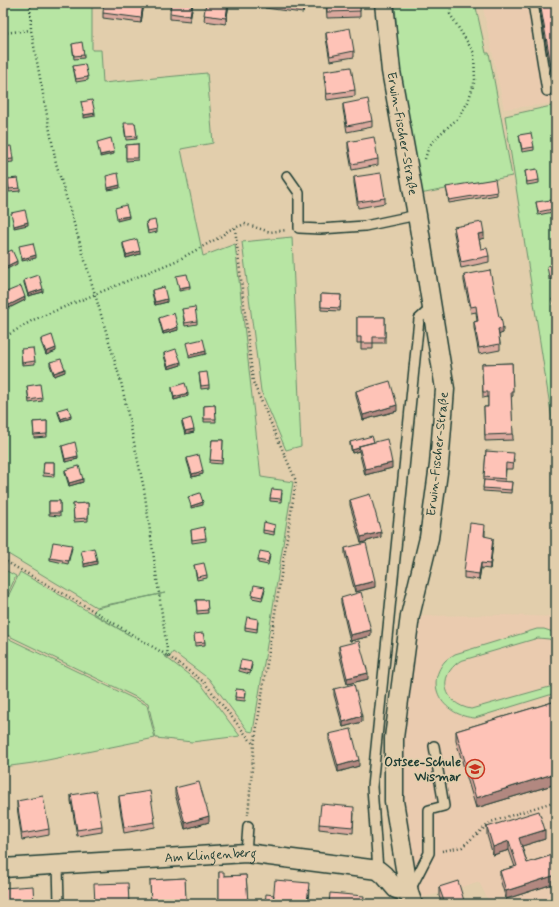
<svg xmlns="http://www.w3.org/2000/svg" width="559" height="907" font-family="Mynerve,sans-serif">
<rect width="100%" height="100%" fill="#e2ceac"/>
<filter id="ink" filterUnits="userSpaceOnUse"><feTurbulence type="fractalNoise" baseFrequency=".025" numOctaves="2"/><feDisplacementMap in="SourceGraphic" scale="8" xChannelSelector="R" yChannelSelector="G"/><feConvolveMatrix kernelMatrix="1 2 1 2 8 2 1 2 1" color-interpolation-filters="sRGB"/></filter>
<g filter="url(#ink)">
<path fill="#eacbaf" d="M482 3H556V103L504 109Z
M502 615 556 617V904H490L479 882 422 898 409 893 394 801 410 616Z"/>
<path fill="#b7e5a3" stroke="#6b916c" d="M3 3H92V50H101L103 83 207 73 213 143 181 149 203 256 235 244 261 477 293 482 253 732 248 731 209 679 173 652 169 658 163 655 201 684 240 736 192 742 156 738 148 703 3 633V607L20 572 131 636 93 613 96 608 165 593 96 607 3 551Z
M395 3H475L486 53H489L512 176 420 194 399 71Z
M556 105V445L505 116Z
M292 237 301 446 286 450 261 391 242 242Z
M3 569 16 576 3 604Z
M537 629H544L556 633V642L549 639 538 638 460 661C436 677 444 704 471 709L553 686 556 683V693L475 718C445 716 423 687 445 661 448 658 452 656 455 654Z
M3 636 147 705 155 738 33 763 3 767Z"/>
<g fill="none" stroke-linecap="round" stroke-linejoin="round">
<defs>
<path id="lane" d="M533 3 547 91
M287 176 299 193V228L320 229 365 226 417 215
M246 853 248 826
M58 865 59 904
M378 870 372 787 419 319 432 307
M410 890 429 853V810L444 806 434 746"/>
<g id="street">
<path id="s1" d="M384 3 391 71 417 215 445 389 439 465 429 538 410 616 394 738V801L409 893 413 904"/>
<path id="s2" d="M3 868 246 853 378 870 384 875 396 889 409 893"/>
</g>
</defs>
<use href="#lane" stroke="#1f3d34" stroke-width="12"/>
<use href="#street" stroke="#1f3d34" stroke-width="21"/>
<path stroke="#1f3d34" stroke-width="2.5" stroke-dasharray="1 3" stroke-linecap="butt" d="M30 3 31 30 56 163 121 382 144 489 168 656
M3 33 31 30
M425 159 429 146 439 135 458 118 468 102 475 80 474 53 450 14 451 3
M235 228 253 382 296 481 254 745 248 815
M3 338 33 320 178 260 220 237 229 230 245 224 270 232 287 230
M3 560 87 607 168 656 204 682 254 745
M442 851 462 847 491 822 556 801"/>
<use href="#lane" stroke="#e2ceac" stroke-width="9"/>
<use href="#street" stroke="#e2ceac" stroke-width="18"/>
</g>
<path fill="#daa89d" stroke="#1f3d34" d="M144 3 141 23 103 18V13Z
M193 3 190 21 170 19V13Z
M206 3H229L226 24 204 21Z
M265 3H304L303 13 265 8Z
M326 3H360V17L327 18Z
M539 3H556V90H554Z
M326 33 354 51V57L330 61 326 38Z
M72 44 84 55V58L74 59Z
M73 66 88 77V80L76 82Z
M324 71 355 90V96L327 100 324 77Z
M343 104 372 121V127L347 132 343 109Z
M135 123 137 139 126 140 124 126Z
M519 135 534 147V150L522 152Z
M348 142 378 159V165L352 170 348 148Z
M138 144V160L126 161V145Z
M3 147 13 159V162L3 163Z
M525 171 539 180V183L527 185Z
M354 177 385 198V203L358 208 354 183Z
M8 179 20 188V191L9 192Z
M446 187 497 192V195L449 203Z
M536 202 553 209V212L538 215Z
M146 222 157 229V232L148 234Z
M454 227 484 238 479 239 481 249 489 256V262L461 268 454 233Z
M123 243 140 254 126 258 123 246Z
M464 275 499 317 503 333 499 334 500 344V350L479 354 474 328V322L477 321 476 312 471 313 464 281Z
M24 280 43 292 28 296 24 283Z
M152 290 167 302 155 305 152 293Z
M4 293 25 300 9 308 4 296Z
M321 294 341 295 340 311 321 310Z
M182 309 197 321V324L185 326Z
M357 317H385V343H373V349H361V343H357Z
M159 318 178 330 163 334 159 320Z
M41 339 56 351 46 355 41 342Z
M21 349 35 361V364L22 365Z
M164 353 181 365 168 369 164 356Z
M50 362 65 372 54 376 50 365Z
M512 363 513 396 511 397 513 440 485 441 484 407H488V397L483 398 482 364Z
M199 373 209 385V388L201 389Z
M27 386 42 398V401L29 403Z
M172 387 188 396 174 400 172 390Z
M356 391 397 411 363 420 356 396Z
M215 405 216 422H204V406Z
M58 410 71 418 61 421 58 413Z
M47 421V437L34 438 33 422Z
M182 421 194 432 185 434 182 424Z
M212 440H223L222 464 210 463Z
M350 442H374L392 468 365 475 359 451 352 453 350 445Z
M62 446 78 459 65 462 62 449Z
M486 451 514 459 513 469H506L505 482H512L511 493 483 491Z
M187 458 203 474 192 477 187 461Z
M44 462H54V477L43 476Z
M65 470 83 482 69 486 65 473Z
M282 493 281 502 270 501V498Z
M350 500 381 537 361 543 350 505Z
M49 501H60V516L49 515Z
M88 503V521L74 522 73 504Z
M275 527 274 535 263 533V530Z
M191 530 206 538V541L192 543Z
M485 530V537L493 543 490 569 481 568 479 580 464 578V572Z
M72 548 68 564 50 560V558Z
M345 548 375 587 355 592 345 554Z
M270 556 268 565 258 563V560Z
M194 565 207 575V578L197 580Z
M265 590 262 600 252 598V595Z
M341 598 371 636 350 641 341 603Z
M196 600H207L208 613 197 614Z
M258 622 257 632 245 630V627Z
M194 634 205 642V645L195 646Z
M339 646 368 679 347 684 339 652Z
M252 665 250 674 239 671V668Z
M236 689 246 692 245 701 235 700Z
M334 689 362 722 343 727 334 695Z
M556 701V784L476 808 456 741V731Z
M329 734 359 766 338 772 329 740Z
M175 788 209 822 185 829 175 794Z
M71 795 102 826V832L77 836 71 801Z
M119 796 155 822V827L124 833 119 802Z
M17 801 49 829V835L22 840 17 807Z
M354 813 353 833 319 829V824Z
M487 827 545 839 522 846 527 863 556 854V883L506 899 500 879V871L515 867 509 850 493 855 487 835Z
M219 872 224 876 246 875 248 904H219Z
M185 878 186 904H151L150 880Z
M439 887 465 904H442L439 896Z
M309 889 308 904H265L274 895Z"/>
<path fill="#b28880" stroke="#1f3d34" d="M143 3H144L141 23V18Z
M192 3H193L190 21V16Z
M228 3H229L226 24V18Z
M303 3H304L303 13Z
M95 113V116L84 118V115Z
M114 152V154L100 157V155Z
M120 185V188L108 190V188Z
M129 216V218L117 221V218Z
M28 222V225L14 228V226Z
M3 229H6V231L3 232Z
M484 233V238L478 240V234Z
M140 251V254L126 258V255Z
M36 255V258L22 261V259Z
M17 261V264L3 271V268Z
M556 275V278L549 280V277Z
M190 286V289L179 291V288Z
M43 289V292L28 296V294Z
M25 297V300L9 308V305Z
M167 299V302L155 305V302Z
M178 327V330L163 334V332Z
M503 328V333L498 335V329Z
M56 348V351L46 355V352Z
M206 351V354L189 358V355Z
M181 362V365L168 369V366Z
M65 369V372L54 376V373Z
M188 393V396L174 400V397Z
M397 405V411L363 420V415Z
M71 415V418L61 421V419Z
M194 429V432L185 434V431Z
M359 448V451L352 453V450Z
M78 456V459L65 462V459Z
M392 463V468L365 475V469Z
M203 471V474L192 477V474Z
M83 479V482L69 486V483Z
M203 502V505L191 508V506Z
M381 532V537L361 543V537Z
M493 538V543L490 569V564Z
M97 561V564L84 567V564Z
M481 563V568L479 580V574Z
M375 581V587L355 592V586Z
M371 630V636L350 641V635Z
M368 673V679L347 684V678Z
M362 716V722L343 727V722Z
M359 760V766L338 772V766Z
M556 773V784L476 808V798Z
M209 816V822L185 829V823Z
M545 830V839L519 847V838Z
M509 841V850L493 855V847Z
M556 875V883L506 899V891Z"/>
<path fill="#fec3b7" stroke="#1f3d34" d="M104 3H143L141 18 103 13Z
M171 3H192L190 16 170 13Z
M206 3H228L226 18 204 15Z
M291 3H303V5Z
M327 3H360V11L327 12Z
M540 3H556V82H554Z
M350 28 354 51 330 56 326 33Z
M82 42 84 55 74 56 72 44Z
M85 64 88 77 76 79 73 66Z
M351 67 355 90 327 94 324 71Z
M368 99 372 121 347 126 343 104Z
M92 100 95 113 84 115 81 102Z
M3 111 5 124H3Z
M124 123H135L137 136 126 137Z
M531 133 534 147 522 149 519 135Z
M374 137 378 159 352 164 348 142Z
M111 138 114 152 100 155 97 142Z
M138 144V158H126V145Z
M11 146 13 159 3 160V147Z
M537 169 539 180 527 182 525 171Z
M118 173 120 185 108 188 106 176Z
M381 173 385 198 358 202 354 177Z
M18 178 20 188 9 189 8 179Z
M495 179 497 192 449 200 446 187Z
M551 200 553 209 538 212 536 202Z
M126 205 129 216 117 218 115 208Z
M25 210 28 222 14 226 11 213Z
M3 217 6 229H3Z
M155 220 157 229 148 231 146 222Z
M482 222 484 233 478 234 481 249 487 248 489 256 461 262 454 227Z
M137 239 140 251 126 255 123 243Z
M33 243 36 255 22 259 19 246Z
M12 250 17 261 3 268V254Z
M555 264 556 267V275L549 277 547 266Z
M490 270 499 317H501L503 328 498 329 500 344 479 348 474 322 478 321 476 306 471 307 464 275Z
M187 274 190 286 179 288 176 276Z
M39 275 43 289 28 294 24 280Z
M21 286 25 297 9 305 4 293Z
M164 287 167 299 155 302 152 290Z
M321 294 341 295 340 308 321 307Z
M552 299H556V309L554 310Z
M195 307 197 321 185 323 182 309Z
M174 313 178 327 163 332 159 318Z
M357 317H385V337H373V343H361V337H357Z
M52 335 56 348 46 352 41 339Z
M203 339 206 351 189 355 186 343Z
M33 348 35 361 22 363 21 349Z
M176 349 181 362 168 366 164 353Z
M61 359 65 369 54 373 50 362Z
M512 363 513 391H511L513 434 485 435 484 407H488V392H483L482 364Z
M207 372 209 385 201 386 199 373Z
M390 381 397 405 363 415 356 391Z
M185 383 188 393 174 397 172 387Z
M40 384 42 398 29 400 27 386Z
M215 405 216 419H204V406Z
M68 407 71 415 61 419 58 410Z
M191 418 194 429 185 431 182 421Z
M47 421V434L34 435 33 422Z
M372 436 374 442 359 446V448L352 450 350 442Z
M387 439 392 463 365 469 359 446Z
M212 440H223L222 461 210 460Z
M75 442 78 456 65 459 62 446Z
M486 451 514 453 513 464 506 463 505 479 484 477Z
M199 455 203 471 192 474 187 458Z
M44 462H54V474L43 473Z
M79 466 83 479 69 483 65 470Z
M484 480 512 482 511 490 483 488Z
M272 489 282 490 281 499 270 498Z
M200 493 203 502 191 506 188 497Z
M370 494 381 532 361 537 350 500Z
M49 501H60V513H49Z
M88 503V518L74 519 73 504Z
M264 522 275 525 274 532 263 530Z
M470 523 485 525 484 536 493 538 490 564 481 563 479 574 464 572Z
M204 527 206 538 192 540 191 530Z
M53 542 72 545 68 561 50 558Z
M366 543 375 581 355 586 345 548Z
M94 548 97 561 84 564 81 551Z
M260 551 270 553 268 562 258 560Z
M204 563 207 575 197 577 194 565Z
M254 585 265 587 262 597 252 595Z
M361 592 371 630 350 635 341 598Z
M196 600H207L208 610 197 611Z
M247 617 258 619 257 629 245 627Z
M203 633 205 642 195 643 194 634Z
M359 641 368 673 347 678 339 646Z
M241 660 252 662 250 671 239 668Z
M354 684 362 716 343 722 334 689Z
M236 689 246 690 245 698 235 697Z
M556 701V773L476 798 456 731Z
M351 729 359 760 338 766 329 734Z
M199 782 209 816 185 823 175 788Z
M96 791 102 826 77 830 71 795Z
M150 791 155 822 124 827 119 796Z
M43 796 49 829 22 834 17 801Z
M321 804 354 807 353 827 319 824Z
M539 811 545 830 519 838 527 863 556 854V875L506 891 500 871 517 866 509 841 493 847 487 827Z
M219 872H224V876L246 875 248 903 219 904Z
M185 878 186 900 167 902V904H151L150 880Z
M275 880 309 883 307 904H299L273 902Z
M458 881 465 904H445L439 887Z
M128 883 129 904H95L94 884Z
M33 886 34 904H3V888Z
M330 893 364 896 363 904H329Z
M266 894 274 895 273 904H265Z"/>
</g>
<defs>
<symbol id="school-ring" viewBox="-11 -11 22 22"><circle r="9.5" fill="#e2ceac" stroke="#c8321e" stroke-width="1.5"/><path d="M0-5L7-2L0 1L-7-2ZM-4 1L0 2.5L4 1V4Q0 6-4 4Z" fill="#c8321e"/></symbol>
</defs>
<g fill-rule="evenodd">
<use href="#school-ring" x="464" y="758" width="22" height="22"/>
</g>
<g text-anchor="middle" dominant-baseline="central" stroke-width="3.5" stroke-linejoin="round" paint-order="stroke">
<g font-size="13" fill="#1f3d34" stroke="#e2ceac">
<text stroke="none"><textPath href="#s1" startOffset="132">Erwin-Fischer-Straße</textPath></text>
<text transform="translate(438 454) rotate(-84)">Erwin-Fischer-Straße</text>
<text stroke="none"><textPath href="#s2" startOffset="208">Am Klingenberg</textPath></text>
</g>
<g font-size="13" font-weight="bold" fill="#1f3d34" stroke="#e2ceac" text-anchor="end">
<text x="461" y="762">Ostsee-Schule<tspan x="461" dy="15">Wismar</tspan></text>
</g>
</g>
<rect width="559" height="907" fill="none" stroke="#e2ceac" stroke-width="16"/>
<rect x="8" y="8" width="543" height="891" fill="none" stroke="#1f3d34" stroke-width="1.5" filter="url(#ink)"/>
</svg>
